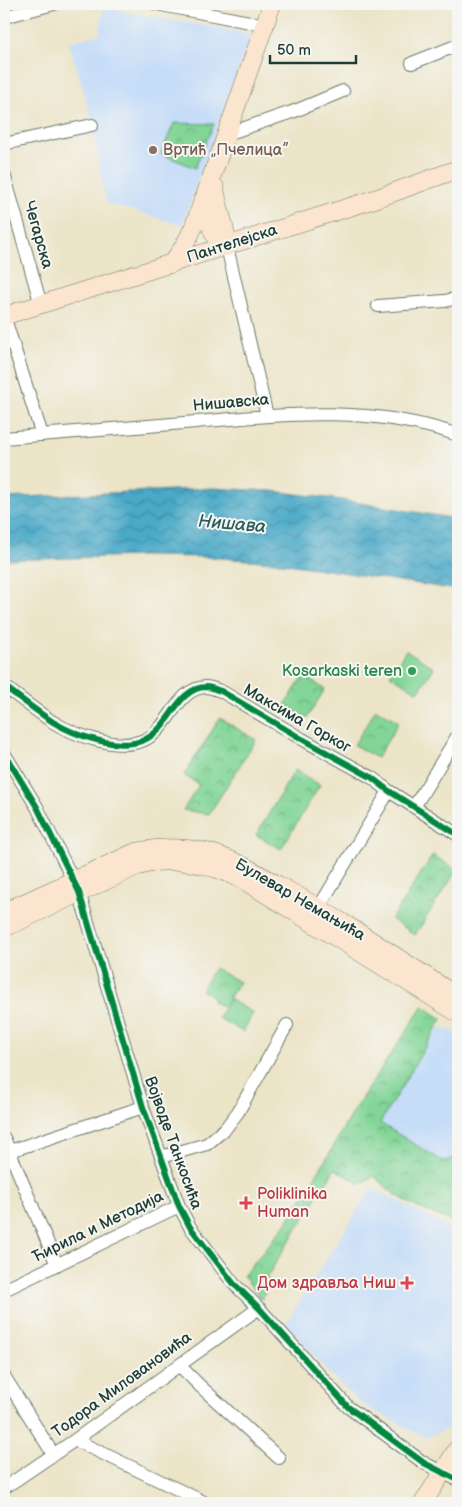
<svg xmlns="http://www.w3.org/2000/svg" width="462" height="1507" font-family="'Balsamiq Sans',sans-serif">
<defs>
<pattern id="park-crowns" width="20" height="18" patternUnits="userSpaceOnUse" patternTransform="scale(1.25)"><rect width="20" height="18" fill="#82d597"/><path d="M2 6a3 3 0 1 1 6 0M12 15a3 3 0 1 1 6 0" fill="none" stroke="#6aae7c"/></pattern>
<pattern id="water-waves" width="16" height="10" patternUnits="userSpaceOnUse" patternTransform="scale(1.25)"><rect width="16" height="10" fill="#48a9c7"/><path d="M0 5q4-4 8 0t8 0" fill="none" stroke="#3b8ba2"/></pattern>
</defs>
<rect width="100%" height="100%" fill="#f6f6f2"/>
<filter id="ink" filterUnits="userSpaceOnUse"><feTurbulence type="fractalNoise" baseFrequency=".02" numOctaves="2"/><feDisplacementMap in="SourceGraphic" scale="10" xChannelSelector="R" yChannelSelector="G"/><feConvolveMatrix kernelMatrix="1 2 1 2 8 2 1 2 1" color-interpolation-filters="sRGB"/></filter>
<filter id="wash" filterUnits="userSpaceOnUse"><feTurbulence type="fractalNoise" baseFrequency=".0096" numOctaves="4" result="noise"/><feDisplacementMap in="SourceGraphic" scale="20" xChannelSelector="R" yChannelSelector="G"/><feGaussianBlur stdDeviation="1.12" result="paint"/><feColorMatrix in="noise" values="0 0 0 0 0 0 0 0 0 0 0 0 0 0 0 0 0 1.4 0 .05"/><feComposite in="paint" operator="in"/></filter>
<g filter="url(#wash)">
<rect width="100%" height="100%" fill="#ece4c7"/>
<path fill="#c6ddf8" d="M104 8 251 34 182 225 106 203 90 114 69 42 99 35Z
M438 1027 458 1033V1155L444 1162 380 1123Z
M371 1189 385 1194 450 1228 458 1230V1408L447 1428 426 1438 360 1403 328 1372 286 1323Z"/>
<path fill="url(#park-crowns)" stroke="#508966" d="M174 123 214 124 195 168 161 154Z
M303 676 325 689 307 718 285 705Z
M376 709 399 722 377 758 354 745Z
M220 718 256 740 209 814 183 810 199 785 184 775Z
M295 770 320 785 281 849 256 835Z
M433 855 457 870 415 935 391 919Z
M214 968 239 982 224 1007 212 1001 214 997 201 990Z
M423 1006 442 1019 380 1123 444 1162 458 1155V1224L416 1207 393 1193 374 1176 360 1184 335 1169 266 1278 270 1281 262 1299 243 1276 285 1225 329 1154 353 1111Z"/>
<path fill="#82d597" stroke="#508966" d="M406 650 434 668 418 692 390 675Z
M229 999 253 1013 243 1032 218 1018Z"/>
<path fill="url(#water-waves)" stroke="#34737e" d="M212 488 273 491 335 499 458 519V590L275 562 206 557 142 556 4 560V498Z"/>
</g>
<g filter="url(#ink)">
<g fill="none" stroke-linecap="round" stroke-linejoin="round">
<defs>
<path id="street" d="M156 4 265 25
M4 17 54 4
M412 63 458 45
M227 134 295 111 343 91
M4 144 92 125
M4 174 41 305
M227 247 267 416
M378 306 445 301 458 298
M4 316 42 435
M4 438C68 433 132 427 196 422 286 414 371 405 458 435
M4 686C20 698 36 711 53 722 76 736 119 751 144 740 171 728 176 688 206 687 211 687 217 690 221 691L302 739 371 777 389 791 458 835
M4 753 37 807 79 892 143 1107 179 1206 190 1227 234 1284 259 1308 348 1407 424 1463 458 1480
M414 807 458 735
M319 907 389 791
M4 1138 57 1265
M10 1151 143 1107
M161 1157 207 1144 225 1129 238 1112 287 1025
M4 1290 179 1206
M179 1365 200 1386 279 1458
M4 1376 53 1454
M75 1440 206 1503
M4 1488 75 1440 259 1308"/>
<path id="secondary" d="M215 187C217 207 226 225 227 244
M227 247C210 242 206 208 206 193L272 4
M171 264C188 243 195 226 203 200
M4 316 375 199 458 169
M4 912 136 852C160 847 183 847 207 852 234 859 256 873 280 886 341 919 399 959 458 997
M4 928 135 867C172 855 212 863 245 881L458 1013
M423 1503 458 1448"/>
</defs>
<use href="#street" stroke="#677767" stroke-width="14"/>
<use href="#secondary" stroke="#677767" stroke-width="19"/>
<use href="#street" stroke="#fff" stroke-width="12"/>
<use href="#secondary" stroke="#fbe5cf" stroke-width="18"/>
<defs>
<path id="cycleway" d="M4 686C20 698 36 711 53 722 76 736 119 751 144 740 171 728 176 688 206 687 211 687 217 690 221 691L302 739 371 777 389 791 458 835
M4 753 37 807 79 892 143 1107 179 1206 190 1227 234 1284 259 1308 348 1407 424 1463 458 1480"/>
</defs>
<use href="#cycleway" stroke="#f6f6f2" stroke-width="9"/>
<use href="#cycleway" stroke="#00873e" stroke-width="6"/>
</g>
</g>
<circle fill="#8d6e63" stroke="#f6f6f2" stroke-width="2" cx="153" cy="150" r="5"/>
<circle fill="#2e9e5b" stroke="#f6f6f2" stroke-width="2" cx="412" cy="671" r="5"/>
<g fill="#e0444e" stroke="#f6f6f2" stroke-width="2">
<path d="M243.5 1195.5h5v5h5v5h-5v5h-5v-5h-5v-5h5z"/>
<path d="M404.5 1275.5h5v5h5v5h-5v5h-5v-5h-5v-5h5z"/>
</g>
<g text-anchor="middle" dominant-baseline="central" stroke-width="4" stroke-linejoin="round" paint-order="stroke">
<g font-size="16" fill="#785e54" stroke="#f6f6f2" text-anchor="start">
<text x="163" y="150">Вртић „Пчелица”</text>
</g>
<g font-size="16" fill="#1f3d34" stroke="#f6f6f2">
<text transform="translate(38 235) rotate(74)">Чегарска</text>
<text transform="translate(232 244) rotate(-18)">Пантелејска</text>
<text transform="translate(231 403) rotate(-5)">Нишавска</text>
<text transform="translate(297 719) rotate(30)">Максима Горког</text>
<text transform="translate(300 900) rotate(30)">Булевар Немањића</text>
<text transform="translate(173 1143) rotate(70)">Војводе Танкосића</text>
<text transform="translate(98 1227) rotate(-26)">Ћирила и Методија</text>
<text transform="translate(122 1385) rotate(-36)">Тодора Миловановића</text>
</g>
<g font-size="16" fill="#27864d" stroke="#f6f6f2" text-anchor="end">
<text x="402" y="671">Kosarkaski teren</text>
</g>
<g font-size="16" fill="#be3a42" stroke="#f6f6f2" text-anchor="start">
<text x="257" y="1194">Poliklinika<tspan x="257" dy="18">Human</tspan></text>
<text x="396" y="1283" text-anchor="end">Дом здравља Ниш</text>
</g>
<g font-size="18" font-style="italic" fill="#2b5d60" stroke="#f6f6f2">
<text transform="translate(232 524) rotate(5)">Нишава</text>
</g>
</g>
<rect width="462" height="1507" fill="none" stroke="#f6f6f2" stroke-width="20"/>
<path d="M270 55v8h86v-8" fill="none" stroke="#1f3d34" stroke-width="2.5"/>
<text x="277" y="55" font-size="15" fill="#1f3d34" stroke="#f6f6f2" stroke-width="4" paint-order="stroke">50 m</text>
</svg>
